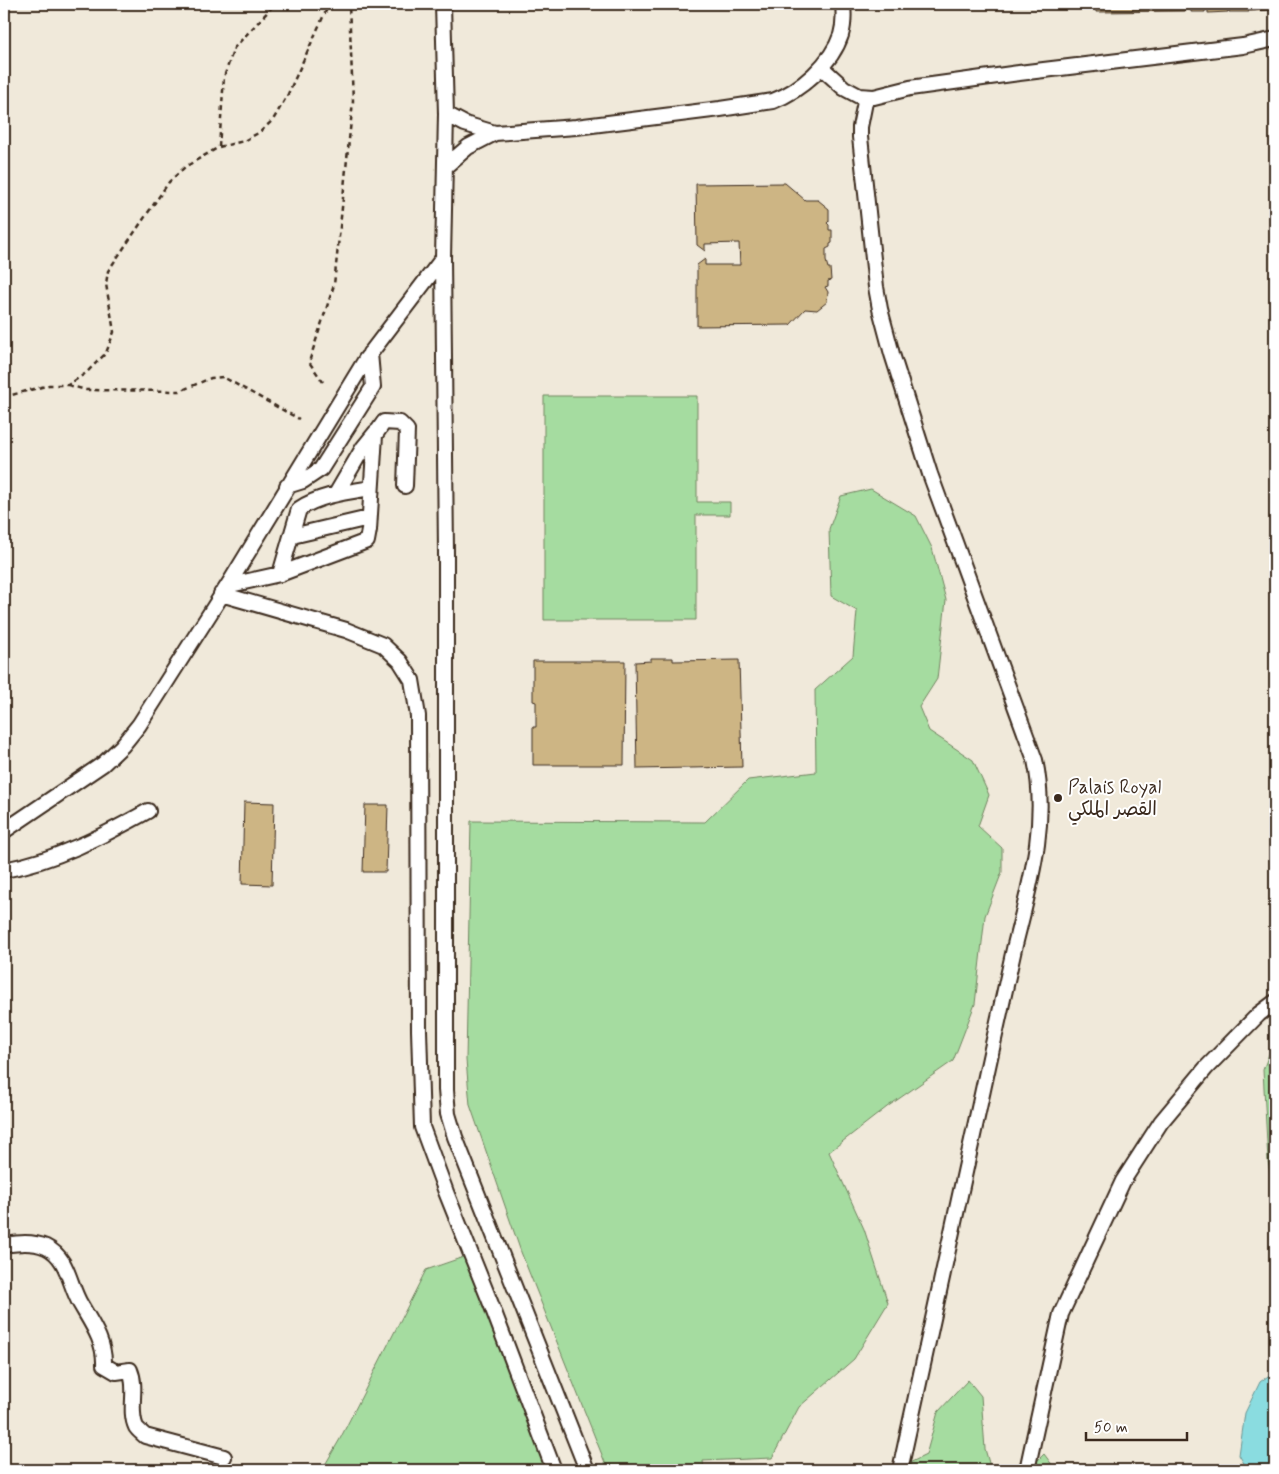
<svg xmlns="http://www.w3.org/2000/svg" width="1279" height="1474" font-family="Mynerve,'Playpen Sans Arabic',sans-serif">
<rect width="100%" height="100%" fill="#f0e9da"/>
<filter id="ink" filterUnits="userSpaceOnUse"><feTurbulence type="fractalNoise" baseFrequency=".02" numOctaves="2"/><feDisplacementMap in="SourceGraphic" scale="10" xChannelSelector="R" yChannelSelector="G"/><feConvolveMatrix kernelMatrix="1 2 1 2 8 2 1 2 1" color-interpolation-filters="sRGB"/></filter>
<g filter="url(#ink)">
<path fill="#a5dca0" stroke="#70835f" d="M544 396H697V502H730V515H696V620H544Z
M871 489 916 516 932 548 946 600 937 679 919 707 929 731 973 760 989 795 978 826 1002 848V872L985 916 975 1004 953 1061 887 1107 829 1152 864 1229 888 1303 854 1359 799 1407 772 1458 703 1461 704 1470H608L521 1252 470 1105 466 1060 471 821 705 822 748 780 816 772 815 690 853 656 857 611 831 596 829 529 841 496Z
M1275 1047V1201L1268 1161 1263 1070 1269 1054Z
M475 1253 550 1470H322L340 1439 426 1270Z
M968 1380 981 1396 985 1449 991 1470H895L926 1455 938 1412Z
M1044 1454 1056 1470H1028Z"/>
<path fill="#8adce0" stroke="#6a9592" d="M1275 1371V1470H1248L1239 1455 1245 1413 1260 1382Z"/>
<path fill="#cdb584" stroke="#3b2a1e" d="M1096 4H1185V11L1096 12Z
M1191 4H1205V12H1191Z
M1208 4H1227L1228 12 1208 13Z
M1229 4H1248L1249 12H1229Z
M1250 4H1269L1270 10 1250 11Z
M785 183 805 200H818L829 209V221L827 223 829 225V230H832V243L830 244V247L826 249V261L828 268H830L831 280 828 281V286L825 287 828 292 827 302 817 310 805 309 790 325 697 326V265L705 259V265H740L739 243 705 244V251L697 245 696 184Z
M651 658H673V661L739 660 742 767 637 769 635 662 651 661Z
M533 661H625L624 765H533V727H536V702L533 701Z
M244 802 274 803 272 885 242 884Z
M365 805H388L386 872H363Z"/>
<g fill="none" stroke-linecap="round" stroke-linejoin="round">
<defs>
<path id="minor" d="M822 68 844 88 859 96 874 97 910 88 1019 73 1243 46 1275 39
M866 97 860 127V137L876 287 880 309 892 354 930 474 1035 760C1049 824 1029 887 1014 949 1006 984 999 1018 991 1053 960 1192 931 1331 900 1470
M446 114 465 124 495 133
M446 166 468 147 495 133 576 127 720 109 773 101C800 91 832 63 841 35 844 25 844 14 843 4
M443 258 446 552V1090L448 1114 455 1137 587 1470
M287 486 303 481 321 469 373 387 370 353
M336 494 363 448 376 432
M292 536 369 518
M280 574 299 509C320 495 347 492 371 488
M230 582 235 584 280 574 367 541 369 530 375 435 384 422 400 423 407 430 405 486
M221 594 346 630 383 645 400 661 412 680 418 716 419 1030 422 1127 446 1192 491 1304 554 1470
M4 831 103 764 122 746 139 725 230 582 366 359 443 258 446 114 443 4
M4 870C55 861 103 836 148 811
M4 1245C18 1243 32 1241 46 1247 69 1258 69 1286 81 1305 92 1324 105 1342 104 1365L116 1372 130 1370C138 1388 128 1410 136 1427 138 1430 142 1433 145 1436L224 1457
M1027 1470 1061 1314 1123 1181 1161 1122 1206 1068 1259 1014 1275 1002"/>
</defs>
<use href="#minor" stroke="#3b2a1e" stroke-width="18"/>
<path stroke="#3b2a1e" stroke-width="2.5" stroke-dasharray="5 4" stroke-linecap="butt" d="M219 147 244 141 260 132 273 120 288 94 329 4
M323 382 309 362 334 285 353 101 349 4
M68 385 86 390 180 391 211 378 223 377 299 419
M4 397 49 385H68L86 373 106 353 114 332 106 284 108 271 169 182 185 167 219 147 224 77 234 48 275 4"/>
<use href="#minor" stroke="#fff" stroke-width="14"/>
</g>
</g>
<circle fill="#3b2a1e" stroke="#fff" stroke-width="2" cx="1058" cy="798" r="5"/>
<g text-anchor="middle" dominant-baseline="central" stroke-width="4" stroke-linejoin="round" paint-order="stroke">
<g font-size="19" fill="#3b2a1e" stroke="#fff" text-anchor="start">
<text x="1068" y="787">Palais Royal<tspan x="1068" dy="22">القصر الملكي</tspan></text>
</g>
</g>
<rect width="1279" height="1474" fill="none" stroke="#fff" stroke-width="20"/>
<rect x="10" y="10" width="1259" height="1454" fill="none" stroke="#3b2a1e" stroke-width="2" filter="url(#ink)"/>
<path d="M1086 1432v8h101v-8" fill="none" stroke="#3b2a1e" stroke-width="2.5"/>
<text x="1094" y="1432" font-size="15" fill="#3b2a1e" stroke="#ffffff" stroke-width="4" paint-order="stroke">50 m</text>
</svg>
